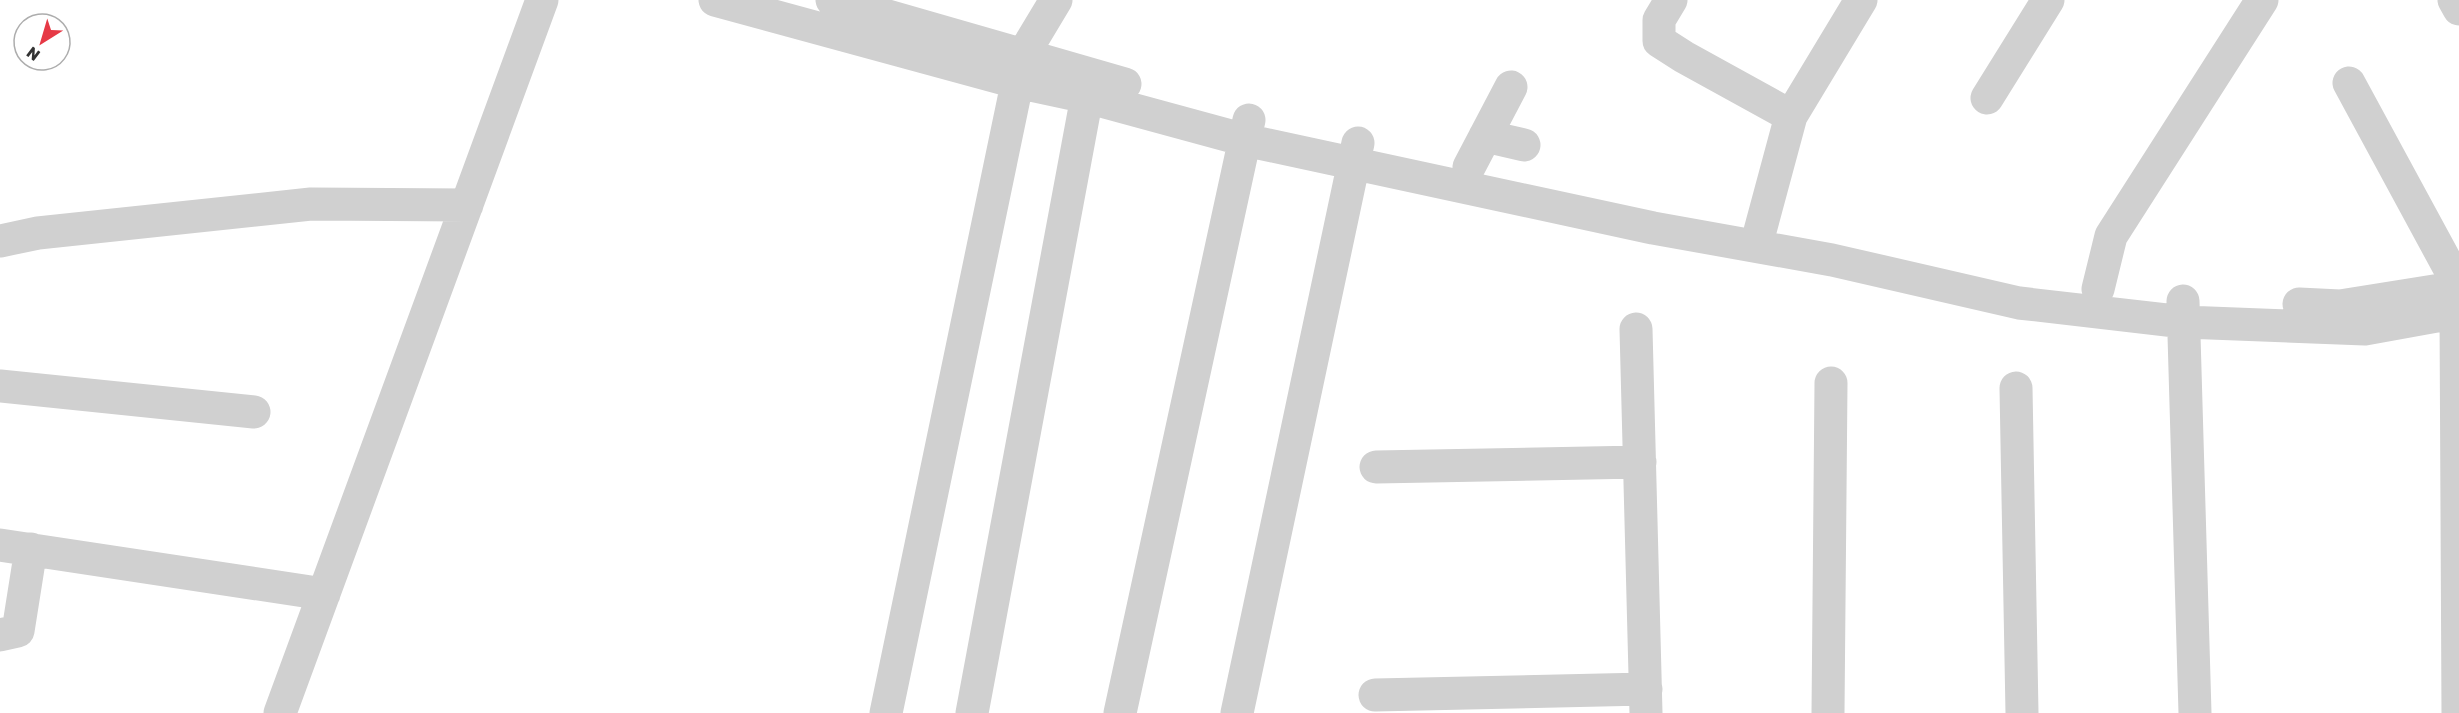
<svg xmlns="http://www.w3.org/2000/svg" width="2459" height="713" font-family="Rubik,sans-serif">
<rect width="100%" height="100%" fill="#fff"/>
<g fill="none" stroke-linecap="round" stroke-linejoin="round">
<path stroke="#d0d0d0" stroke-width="33" d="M715 0 1016 82 1087 97 1245 140 1653 228 1832 260 2019 303 2184 322 2365 329 2459 312
M832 0 1125 84
M1671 0 1659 20V41L1684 57 1791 116
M2454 0 2459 9
M2349 83 2459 286
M1987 98 2048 0
M1485 136 1524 145
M1469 167 1511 87
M1760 231 1791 116 1861 0
M0 241 38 233 311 204 467 205
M2098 289 2111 236 2262 0
M2183 301 2195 713
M2299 304 2340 306 2459 287
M2456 312 2458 713
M1636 329 1646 713
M0 386 254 412
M2016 388 2022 713
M1376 467 1640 462
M0 545 324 594
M0 635 18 631 31 549
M1375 695 1646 689
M280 713 542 0
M886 713 1023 55 1056 0
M972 713 1091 75
M1120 713 1249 120
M1237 713 1358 143
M1828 713 1831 383"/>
</g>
<g transform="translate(42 42) rotate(217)"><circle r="28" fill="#ffffff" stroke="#adadad" stroke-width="1.5"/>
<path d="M0-4.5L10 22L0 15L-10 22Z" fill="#e63946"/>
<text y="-9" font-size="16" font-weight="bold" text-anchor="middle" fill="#333333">N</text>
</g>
</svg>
